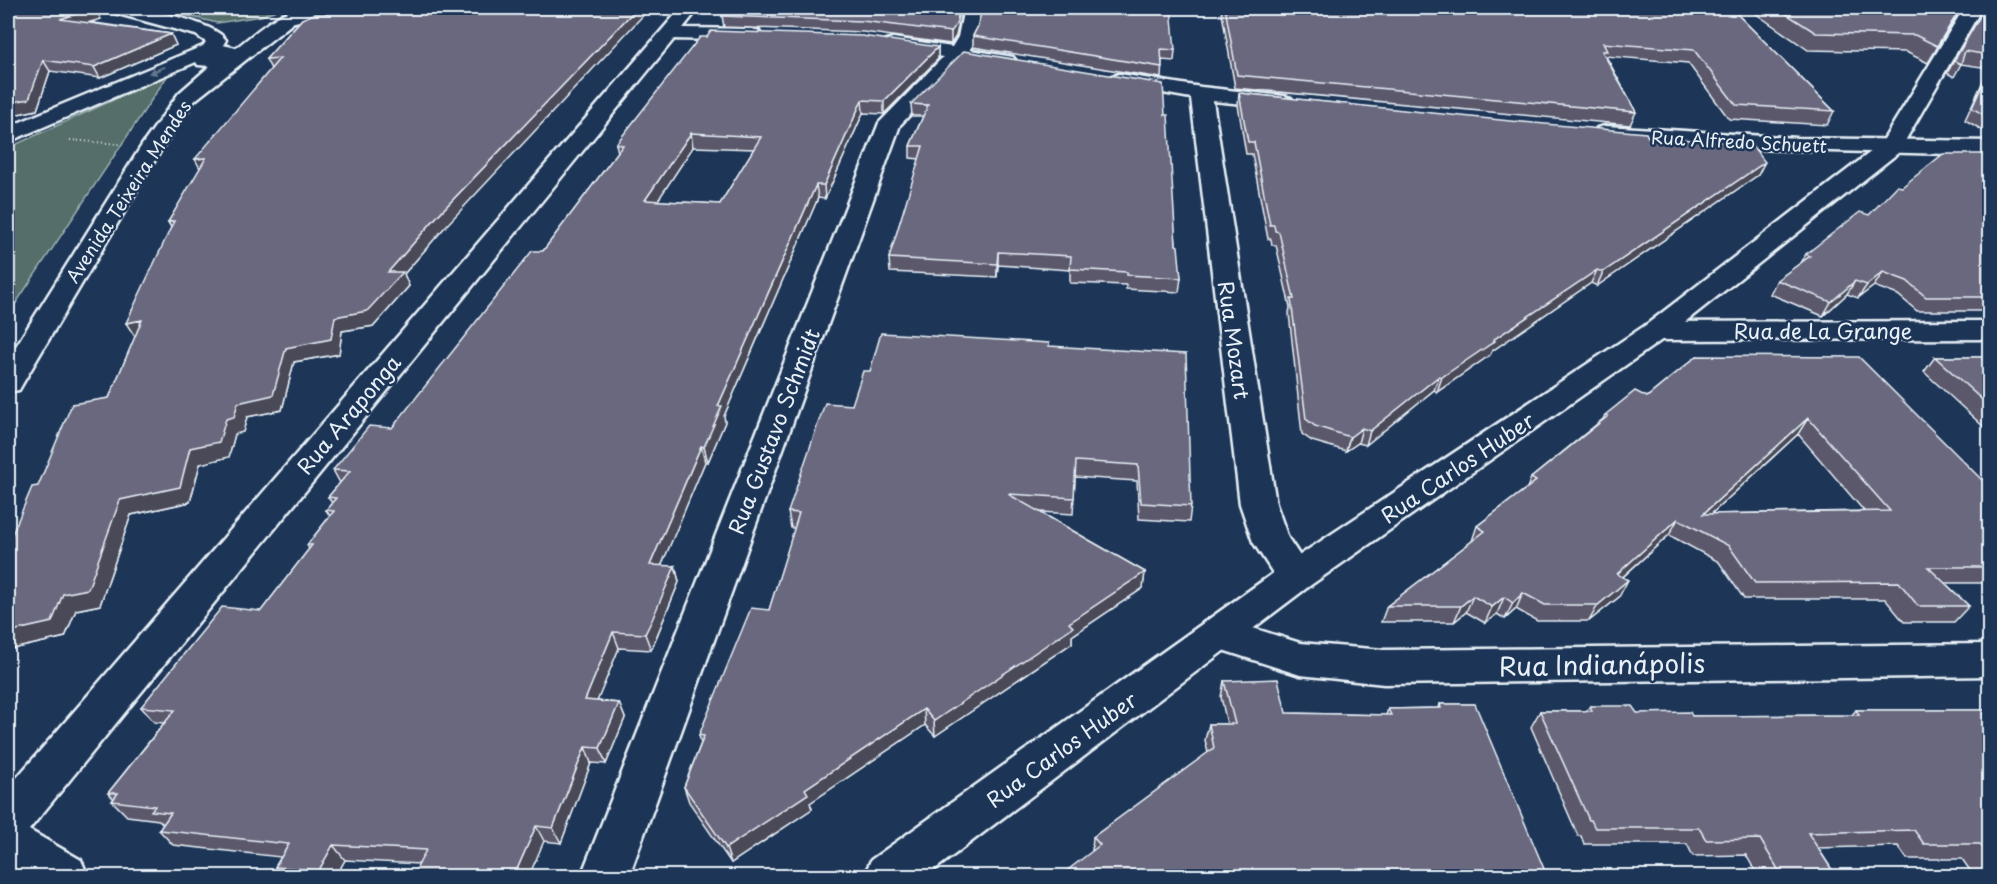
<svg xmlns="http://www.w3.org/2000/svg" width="1997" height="884" font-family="'Playpen Sans',sans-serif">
<rect width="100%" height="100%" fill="#1d3557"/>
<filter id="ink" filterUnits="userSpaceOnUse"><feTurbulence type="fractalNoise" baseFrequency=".0167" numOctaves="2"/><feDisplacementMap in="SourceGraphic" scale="12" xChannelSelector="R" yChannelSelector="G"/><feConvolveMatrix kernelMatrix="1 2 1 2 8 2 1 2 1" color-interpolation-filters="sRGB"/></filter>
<g filter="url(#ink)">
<path fill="#556e6a" stroke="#9eb0b1" stroke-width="1.5" d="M155 8H281L261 16 217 23Z
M168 75 8 315V148Z"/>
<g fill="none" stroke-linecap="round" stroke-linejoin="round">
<defs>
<path id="street" d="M318 8H356L353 12 347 13 288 23 282 22 279 18 282 14Z
M681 8H699L683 28 752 29 759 31 761 35 759 39 752 41 674 39 29 830 81 860 88 876H21L8 868V788Z
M964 8H982L976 37 970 50 1013 57 1016 61 1013 65 1006 67 962 60 900 125 629 876H581L879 123 943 57 893 50 886 48 883 44 886 40 893 38 952 47 958 37Z
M1119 74 1201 87 1284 96 1291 98 1295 102 1291 106 1284 108 1213 101 1276 504 1288 538 1314 577 1308 587 1295 591 1282 587 1253 542 1240 504 1191 98 1112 84 1109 80 1112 76Z
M1605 126 1797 138 1990 141V155L1749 149 1597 138 1594 133 1597 128Z
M1990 321V339L1656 340 1646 337 1641 331 1646 325 1656 322Z
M1218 617 1300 643 1384 650 1990 644V676L1384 684 1300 675 1204 644 1198 633 1204 622Z"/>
<path id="secondary" d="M108 8C132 5 212 20 226 40L223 45 236 48C262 28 284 4 319 8L316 12 294 22 194 101 164 145 23 383 19 390 8 392V359L142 145 179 93 210 66 198 65 196 62 8 142V127L203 46 206 42 196 35 111 12Z
M1964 8H1982L1898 153 1666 337 1308 587 926 876H864L871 860 1282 567 1646 325 1881 144Z"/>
</defs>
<use href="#street" stroke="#e8f1f8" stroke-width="5"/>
<use href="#secondary" stroke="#e8f1f8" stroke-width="5"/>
<path stroke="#e8f1f8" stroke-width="2" stroke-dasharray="1 3" stroke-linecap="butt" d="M70 140 119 144"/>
<use href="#street" fill="#1d3557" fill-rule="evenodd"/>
<use href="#secondary" fill="#1d3557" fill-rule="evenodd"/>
</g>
<path fill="#5b596c" stroke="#e8f1f8" stroke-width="1.5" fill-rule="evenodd" d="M8 8 101 19 88 22 171 34 176 45 100 78 50 71 37 110 8 116Z
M962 8 956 36 951 44 863 32 724 27 722 16Z
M1221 8H1731L1834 111 1827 125 1729 119 1688 63 1606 56 1636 112 1630 125 1235 88Z
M1750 8H1961L1928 63 1906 52 1808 50 1749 9Z
M1989 10V131H1984L1965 120 1989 68 1961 64 1954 77 1947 73 1983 11Z
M302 19 445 227 404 274 409 286 374 326 342 331 339 354 294 362 282 410 247 417 243 432 235 434 229 457 200 464 190 502 131 515 100 605 76 610 65 637 8 650V544L38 486 109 398 135 337 171 227 168 222 271 69 266 59Z
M978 26 1175 50 1174 61 1162 60 1161 78 973 47V36Z
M938 47V59L884 114 863 113 825 199 818 198 724 416 725 422 708 462H705L661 566H675L679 582 657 636 651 650 619 648 597 701 619 703 625 718 606 764 591 763 561 843 544 841 419 864 345 860 336 876H283L275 867 281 857 173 845 159 830 163 824 159 820 127 816 112 801 114 799 108 793 164 723 154 722 141 707 261 611 309 549 307 545 330 516 326 510 332 503 328 497 340 483 333 470 392 428 543 251 618 152 616 144ZM693 147 754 149 720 204 657 201Z
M1239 93 1648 137 1758 175 1597 286 1591 283 1492 351 1490 355 1437 392 1434 390 1366 445 1358 443 1346 451 1312 441 1302 434 1289 313 1290 307 1276 245H1272L1271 239H1268L1252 154H1246L1238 105Z
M911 104 1165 115 1176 245 1181 278 1179 292 1126 289V285L1070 283V270L998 265 997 277 890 272 889 258 920 159 910 158V146L923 116H912Z
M1989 154V311H1917L1898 295 1874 286 1858 298 1847 294 1823 316 1770 294 1777 280 1801 263 1806 254 1869 215 1902 187Z
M1049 346 1191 506 1189 522 1139 519 1137 481 1075 477 1073 514 1040 512 1145 572 1143 588 1072 636V643L935 736 925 725 810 803 812 809 731 863 689 802 684 787 701 743 699 735 769 610 795 528H791L788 512 852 405 870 371Z
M1697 356 1989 487V583H1945L1969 606 1954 622H1904L1885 599H1744L1719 562 1669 535 1623 577 1619 597 1589 621H1537L1516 609 1505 619 1497 614 1485 623 1466 612 1454 622H1381L1387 606 1472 541 1477 526 1527 488 1531 478 1603 419 1605 415 1647 397ZM1798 434 1864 511 1711 514Z
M1935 357H1989V429H1986L1924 372Z
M1224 681 1286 713 1386 715 1388 709 1439 708 1440 704H1475L1092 851 1093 837 1208 753 1205 740 1209 724H1227L1221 697Z
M1590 706 1637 713 1692 716 1852 715 1856 710H1989V876H1974L1962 859H1907L1898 846 1818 848 1836 876H1758L1746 855 1693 856 1687 844H1584L1581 836H1578L1531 727 1540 711H1586Z"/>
<path fill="#4a4958" stroke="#e8f1f8" stroke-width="1.5" d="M95 8 101 19 66 29 60 19Z
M637 8H650L445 227 404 274 409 286 374 326 342 331 339 354 294 362 282 410 247 417 243 432 235 434 229 457 200 464 190 502 131 515 100 605 76 610 65 637 8 650V632L63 594 120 500 190 448 226 419 238 403 286 348 335 317 388 272 440 213Z
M960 8H962L956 36 951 44V32Z
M171 34 176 45 100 78 94 67Z
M938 47V59L884 114V101Z
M43 60 50 71 37 110 8 116V103Z
M862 100 863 113 825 199 824 185Z
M691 133 693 147 649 214 645 200Z
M206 158 202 172 195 159Z
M1765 162 1758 175 1597 286 1603 272Z
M816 185 818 198 724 416 725 422 708 462 704 447 718 406Z
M174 221 176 235 168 222Z
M998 252V265L997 277V264Z
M1597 270 1591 283 1492 351 1490 355 1437 392 1442 377 1493 340Z
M1883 272 1874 286 1858 298 1867 285Z
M1855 281 1847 294 1823 316 1831 302Z
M142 320 135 337 126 323Z
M1439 376 1434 390 1366 445 1370 431Z
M1808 418 1798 434 1696 528 1703 514Z
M1362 428 1358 443 1346 451 1350 437Z
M701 446 705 462 655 581 650 565Z
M1678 519 1669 535 1608 590 1617 574Z
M675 566 679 582 651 650 645 634Z
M1145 572 1143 588 1072 636V643L935 736 934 721 1069 623Z
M1628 580 1619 597 1589 621 1598 605Z
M1523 593 1516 609 1505 619 1513 603Z
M1473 596 1466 612 1454 622 1461 606Z
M1504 597 1497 614 1485 623 1492 607Z
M613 632 619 648 591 716 585 700Z
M619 703 625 718 606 764 600 748Z
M924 709 925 725 810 803 812 809 731 863 726 848 805 789Z
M585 747 591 763 561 843 553 828Z
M536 826 544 841 529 876H514Z
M333 845 345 860 336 876H324L319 870Z"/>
<path fill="#6a687e" stroke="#e8f1f8" stroke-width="1.5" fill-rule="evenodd" d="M8 8H95L60 19 171 34 94 67 43 60 29 99 8 103Z
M352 8H637L440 213 388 272H403L367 311 335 317 331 339 286 348 273 395 238 403 234 417 226 419 219 442 190 448 180 487 120 500 88 589 63 594 52 622 8 632V544L32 487 38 486 72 404 109 398 142 320 126 323 174 221 168 222 206 158 195 159 280 58 266 59 302 19 314 14H324Z
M728 8H960L956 25 951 32 862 21 722 16Z
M982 8H1171L1175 50 1161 49 1162 67 973 36 978 26Z
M1225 8H1731L1834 111 1736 105 1694 50 1603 43 1607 51H1602L1636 112 1237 75Z
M1777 8H1961L1937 46 1915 35 1816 33Z
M1989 10V55L1965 51 1961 64 1954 61 1983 11Z
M711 31 862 36 938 47 884 101 862 100 824 185H816L718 406H722L704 447 701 446 650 565 675 566 652 620 645 634 613 632 585 700 619 703 600 748 585 747 553 828 536 826 514 876H413L426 850 333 845 319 870 275 867 289 844 159 830 171 813 151 811 155 806 112 801 118 793H108L175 710 141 707 222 607 261 611 312 545H307L334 511 326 510 336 498 328 497 350 471 333 470 369 426 392 428 532 251H543L623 145 616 144 700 37H707ZM691 133 761 137 720 204 645 200Z
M964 51 1163 84 1165 115H1168L1176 245 1178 246 1181 278 1127 275V272L1070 269 1071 256 998 252 997 264 889 258 923 146H910L928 105 911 104Z
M1989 70V118L1972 108Z
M1239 93 1510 121 1646 133 1648 137 1751 144 1765 162 1603 272 1597 270 1493 340 1495 341 1442 377 1439 376 1370 431 1362 428 1350 437 1315 426 1306 419 1291 299H1294L1279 232 1275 231 1274 225H1270L1254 142H1248Z
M1943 154H1989V297H1926L1907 281 1883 272 1867 285 1855 281 1831 302 1777 280 1810 256 1806 254 1860 212 1869 215 1897 186 1902 187Z
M881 333 1049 343V346L1186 354 1191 506 1141 503 1138 465 1076 461 1074 498 1008 494 1145 572 1069 623 1073 627 934 721 924 709 805 789 808 794 726 848 684 787 704 736 699 735 751 608 769 610 799 513 788 512 825 403 852 405 863 371H870Z
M1697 356 1859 357 1989 487V567H1928L1969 606H1918L1899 582 1755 583 1729 546 1678 519 1617 574 1628 580 1598 605H1545L1523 593 1513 603 1504 597 1492 607 1473 596 1461 606H1387L1485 531 1477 526 1536 481 1531 478 1608 416 1605 415 1635 391 1647 397ZM1808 418 1890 511 1703 514Z
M1935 357H1989V406Z
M1278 679 1286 713 1391 715 1388 709 1441 708 1440 704H1475L1547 876H1060L1100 845 1093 837 1214 748 1209 724H1235L1224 681Z
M1590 706H1632L1637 713 1690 712 1692 716 1859 715 1856 710H1989V857L1980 844H1924L1914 830 1808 833 1836 876H1782L1760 839 1706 840 1699 828H1595L1591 820H1589L1540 711H1592Z"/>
<defs><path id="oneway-solid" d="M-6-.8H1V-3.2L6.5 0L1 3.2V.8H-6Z" transform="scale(1.5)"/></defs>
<use fill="#64778f" href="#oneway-solid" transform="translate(157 70) rotate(157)"/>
</g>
<g text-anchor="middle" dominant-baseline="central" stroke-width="5" stroke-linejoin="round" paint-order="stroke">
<g font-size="18" fill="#e8f1f8" stroke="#1d3557">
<text transform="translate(1739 141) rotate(3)">Rua Alfredo Schuett</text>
<text transform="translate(128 191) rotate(-57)">Avenida Teixeira Mendes</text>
</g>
<g font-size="21" fill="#e8f1f8" stroke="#1d3557">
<text x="1823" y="330">Rua de La Grange</text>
<text transform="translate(1235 340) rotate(82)">Rua Mozart</text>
<text transform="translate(348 414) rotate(-50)">Rua Araponga</text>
<text transform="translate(773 431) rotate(-69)">Rua Gustavo Schmidt</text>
<text transform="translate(1457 467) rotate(-34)">Rua Carlos Huber</text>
<text transform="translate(1061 749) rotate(-36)">Rua Carlos Huber</text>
</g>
<g font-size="26" fill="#e8f1f8" stroke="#1d3557">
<text transform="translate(1602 664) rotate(-1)">Rua Indianápolis</text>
</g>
</g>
<rect width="1997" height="884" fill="none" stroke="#1d3557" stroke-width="30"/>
<rect x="15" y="15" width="1967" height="854" fill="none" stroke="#e8f1f8" stroke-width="2" filter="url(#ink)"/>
</svg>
